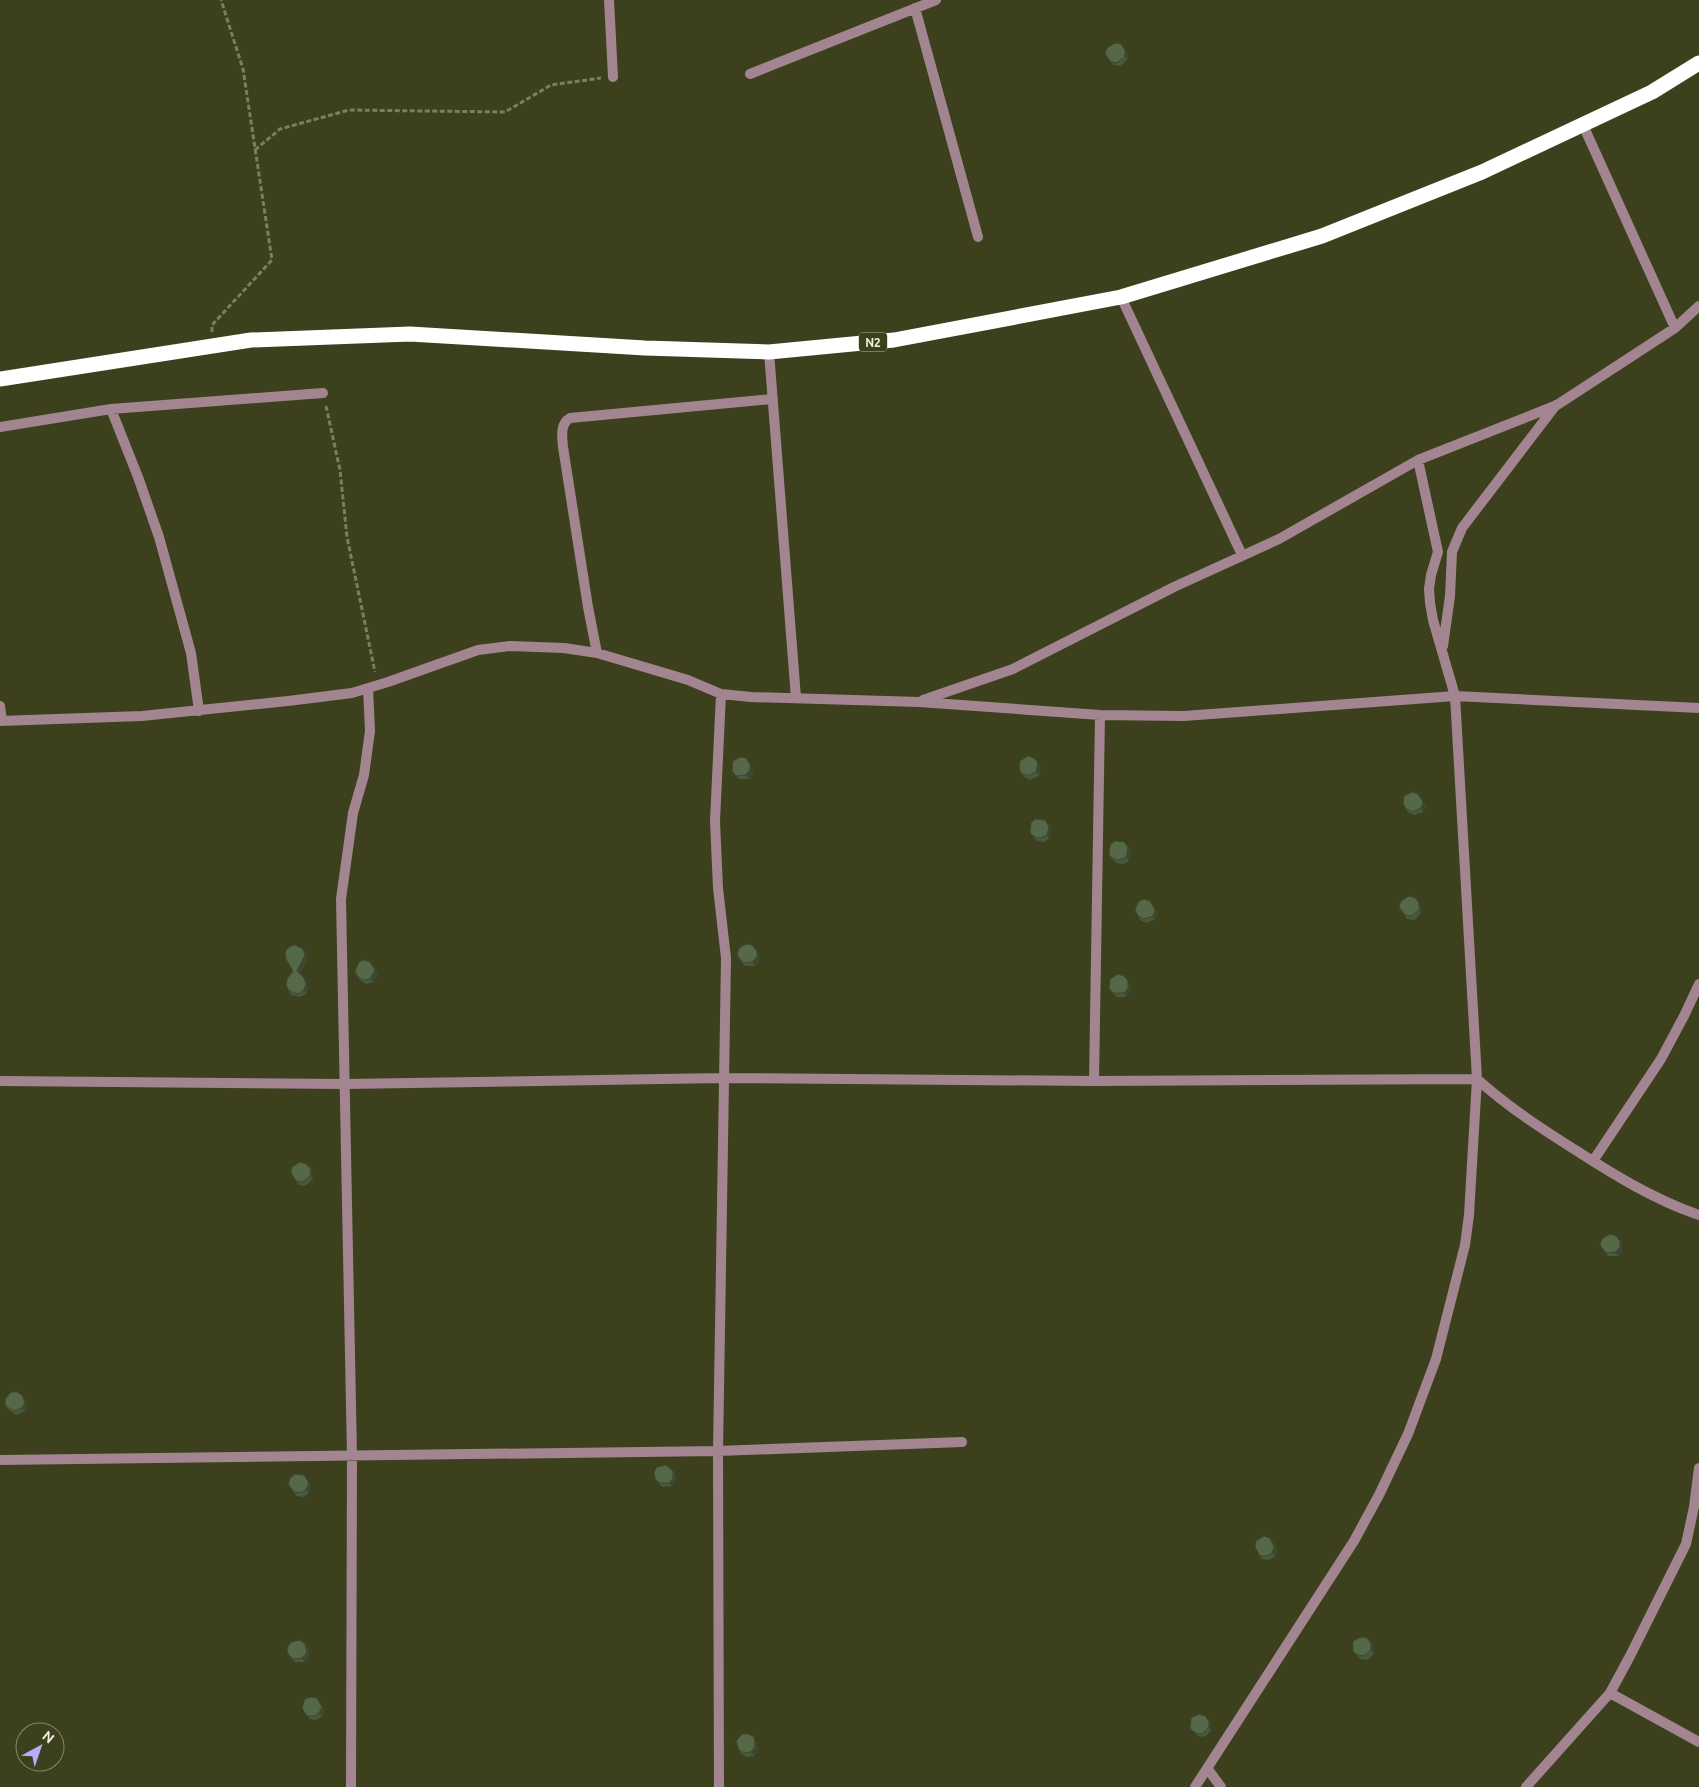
<svg xmlns="http://www.w3.org/2000/svg" width="1699" height="1787" font-family="Ubuntu,sans-serif">
<rect width="100%" height="100%" fill="#3d401c"/>
<g fill="none" stroke-linecap="round" stroke-linejoin="round">
<path stroke="#7b7e5f" stroke-width="3" stroke-dasharray="5 2.5" stroke-linecap="butt" d="M255 150 280 129 349 110 505 112 551 85 601 78
M212 332V325L272 260 243 69 221 0
M326 406 340 470 347 537 375 672"/>
<path stroke="#a38591" stroke-width="10" d="M609 0 613 77
M915 8 978 237
M750 74 936 0
M1583 125 1675 328
M1121 297 1242 555
M769 352 796 698
M111 409 138 477 159 537 191 653 199 711
M0 427 111 409 323 393
M1443 646 1450 596 1452 552 1462 528 1556 405
M597 653 588 607 563 447C562 436 560 424 570 418L773 399
M923 700 1013 669 1174 587 1279 539 1418 460 1557 405 1675 328 1699 306
M0 706 2 721
M0 721 142 716 288 701 352 693 388 682 478 650 510 646 564 648 597 653 688 680 721 694 751 697 919 702 1100 715 1184 716 1455 696 1699 708
M0 1081 345 1084 723 1078 1094 1081 1477 1079C1508 1107 1542 1129 1577 1151 1616 1176 1655 1200 1699 1215
M1094 1081 1100 715
M1593 1161 1661 1059 1684 1016 1699 984
M0 1460 718 1451 962 1442
M1610 1693 1699 1742
M1207 1768 1221 1787
M351 1787 352 1456 341 899 353 813 364 775 370 731 368 688
M719 1787 718 1451 726 958 718 888 715 821 721 694
M1195 1787 1354 1541 1379 1495 1408 1434 1436 1359 1465 1245 1469 1215 1477 1079 1455 696 1433 620 1430 603 1429 589 1431 575 1438 552 1418 460
M1526 1787 1610 1693 1630 1656 1686 1544 1694 1507 1699 1468"/>
<path stroke="#fff" stroke-width="15" d="M0 379 251 340 410 334 645 348 769 352 894 340 1121 297 1322 236 1482 172 1652 92 1699 63"/>
</g>
<path fill="#49593e" d="M1128 53 1127 60 1120 66 1113 65 1111 62Z
M753 767V774L749 779H739L732 771Z
M1041 767 1039 776 1030 780 1024 777 1021 773Z
M1418 794 1426 806 1423 812 1414 815 1408 812 1406 809Z
M1051 829 1049 839 1044 842 1037 841 1030 833Z
M1131 851 1129 861 1123 864 1116 863 1109 855Z
M1150 901 1157 913 1155 919 1146 923 1140 920 1138 916Z
M1421 907V913L1414 920 1407 919 1405 915Z
M306 952 308 958 300 974 306 982 308 988 306 994 300 997 291 995 289 991Z
M759 954V961L755 966H745L737 955Z
M370 962 378 974 373 982 366 984 360 980 358 977Z
M1131 985 1130 992 1126 997H1117L1109 989Z
M313 1173V1179L305 1186 299 1185 296 1181Z
M1622 1244V1251L1618 1256H1608L1600 1245Z
M25 1399 27 1405 25 1411 16 1415 8 1409 5 1405Z
M673 1471 676 1475V1481L672 1486 662 1487 655 1478Z
M304 1475 311 1487 309 1493 303 1497 296 1496 294 1492Z
M1273 1542 1277 1550 1275 1557 1269 1560 1262 1559 1255 1547Z
M308 1647 309 1657 305 1662H295L288 1654Z
M1374 1647V1654L1367 1660 1360 1659 1353 1651Z
M320 1702 324 1710 322 1717 316 1720 310 1719 302 1708Z
M1209 1721 1211 1724V1731L1204 1737 1198 1736 1190 1728Z
M756 1741 758 1750 754 1756 747 1757 741 1754 739 1750Z"/>
<path fill="#3c4932" d="M1125 50 1128 53 1127 60 1125 56Z
M1038 763 1041 767 1039 776 1036 772Z
M750 764 753 767V774L749 779 746 775Z
M1418 794 1426 806 1423 812 1421 808Z
M1049 826 1051 829 1049 839 1047 835Z
M1128 847 1131 851 1129 861 1126 857Z
M1150 901 1157 913 1155 919 1153 916Z
M1419 903 1421 907V913L1419 910Z
M303 949 306 952 308 958 299 975 297 971Z
M757 951 759 954V961L755 966 752 962Z
M370 962 378 974 373 982 370 979Z
M304 978 306 982 308 988 306 994 304 990Z
M1128 981 1131 985 1130 992 1126 997 1124 993Z
M311 1169 313 1173V1179L310 1176Z
M1620 1241 1622 1244V1251L1618 1256 1615 1252Z
M22 1395 25 1399 27 1405 25 1411 22 1408Z
M673 1471 676 1475V1481L672 1486 669 1483Z
M304 1475 311 1487 309 1493 306 1490Z
M1270 1538 1277 1550 1275 1557 1272 1553Z
M1371 1643 1374 1647V1654L1371 1650Z
M305 1644 308 1647 309 1657 305 1662 302 1658Z
M317 1698 324 1710 322 1717 319 1713Z
M1209 1721 1211 1724V1731L1209 1727Z
M754 1737 756 1741 758 1750 754 1756 751 1752Z"/>
<path fill="#556848" stroke="#3c4932" d="M1115 43 1121 44 1125 50V56L1117 63 1111 62 1105 54 1107 48Z
M1028 756 1034 758 1038 763 1036 772 1027 776 1021 773 1019 767 1020 761Z
M740 757 746 758 750 764V770L746 775 736 776 732 771 733 761Z
M1412 792 1418 794 1423 802 1421 808 1412 812 1406 809 1403 803 1404 796Z
M1035 819 1045 820 1049 826 1047 835 1041 838 1035 837 1030 833 1031 823Z
M1115 841 1124 842 1128 847 1126 857 1120 860 1114 859 1109 855 1110 845Z
M1409 896 1415 898 1419 903V910L1411 916 1405 915 1399 907 1401 901Z
M1144 899 1150 901 1155 910 1153 916 1144 919 1138 916 1135 910 1138 902Z
M746 944 752 945 757 951V957L752 962 743 963 737 955 739 948Z
M295 945 303 949 305 955 297 971 304 978 306 984 304 990 298 994 289 991 286 985 287 979 293 971 286 959 285 952 289 947Z
M364 960 370 962 375 970 370 979 364 980 358 977 355 971 359 962Z
M1118 974 1124 976 1128 981V988L1124 993H1114L1109 989 1110 979Z
M300 1162 306 1164 311 1169 310 1176 303 1182 296 1181 291 1173 292 1167Z
M1610 1234 1616 1236 1620 1241V1247L1615 1252 1606 1253 1600 1245 1602 1239Z
M11 1392H17L22 1395 25 1402 22 1408 13 1411 5 1405V1399Z
M666 1465 673 1471V1478L669 1483H659L655 1478 654 1472 657 1467Z
M295 1474 304 1475 309 1483 306 1490 300 1493 294 1492 288 1484 290 1478Z
M1264 1536 1270 1538 1274 1547 1272 1553 1266 1556H1260L1255 1547 1256 1541Z
M1361 1637 1367 1638 1371 1643V1650L1364 1656 1357 1655 1353 1651V1641Z
M300 1640 305 1644 307 1653 302 1658 293 1659 288 1654 287 1648 291 1642Z
M311 1697 317 1698 322 1707 319 1713 314 1716H307L302 1708 305 1699Z
M1199 1714 1205 1716 1209 1721V1727L1202 1734 1195 1733 1190 1728 1191 1718Z
M742 1734H748L754 1737 755 1747 751 1752 745 1753 739 1750 736 1741Z"/>
<g text-anchor="middle" dominant-baseline="central" stroke-width="4.5" stroke-linejoin="round" paint-order="stroke">
<rect fill="#3d401c" stroke="#b9bba2" stroke-width="1" x="859" y="332.5" width="28" height="19" rx="4"/>
<g font-size="12" font-weight="bold" fill="#eef0dc">
<text x="873" y="342">N2</text>
</g>
</g>
<g transform="translate(40 1747) rotate(40)"><circle r="24" fill="#3d401c" stroke="#848669"/>
<path d="M0-4L9 19L0 12L-9 19Z" fill="#b9abf7"/>
<text y="-8" font-size="14" font-weight="bold" text-anchor="middle" fill="#eef0dc">N</text>
</g>
</svg>
